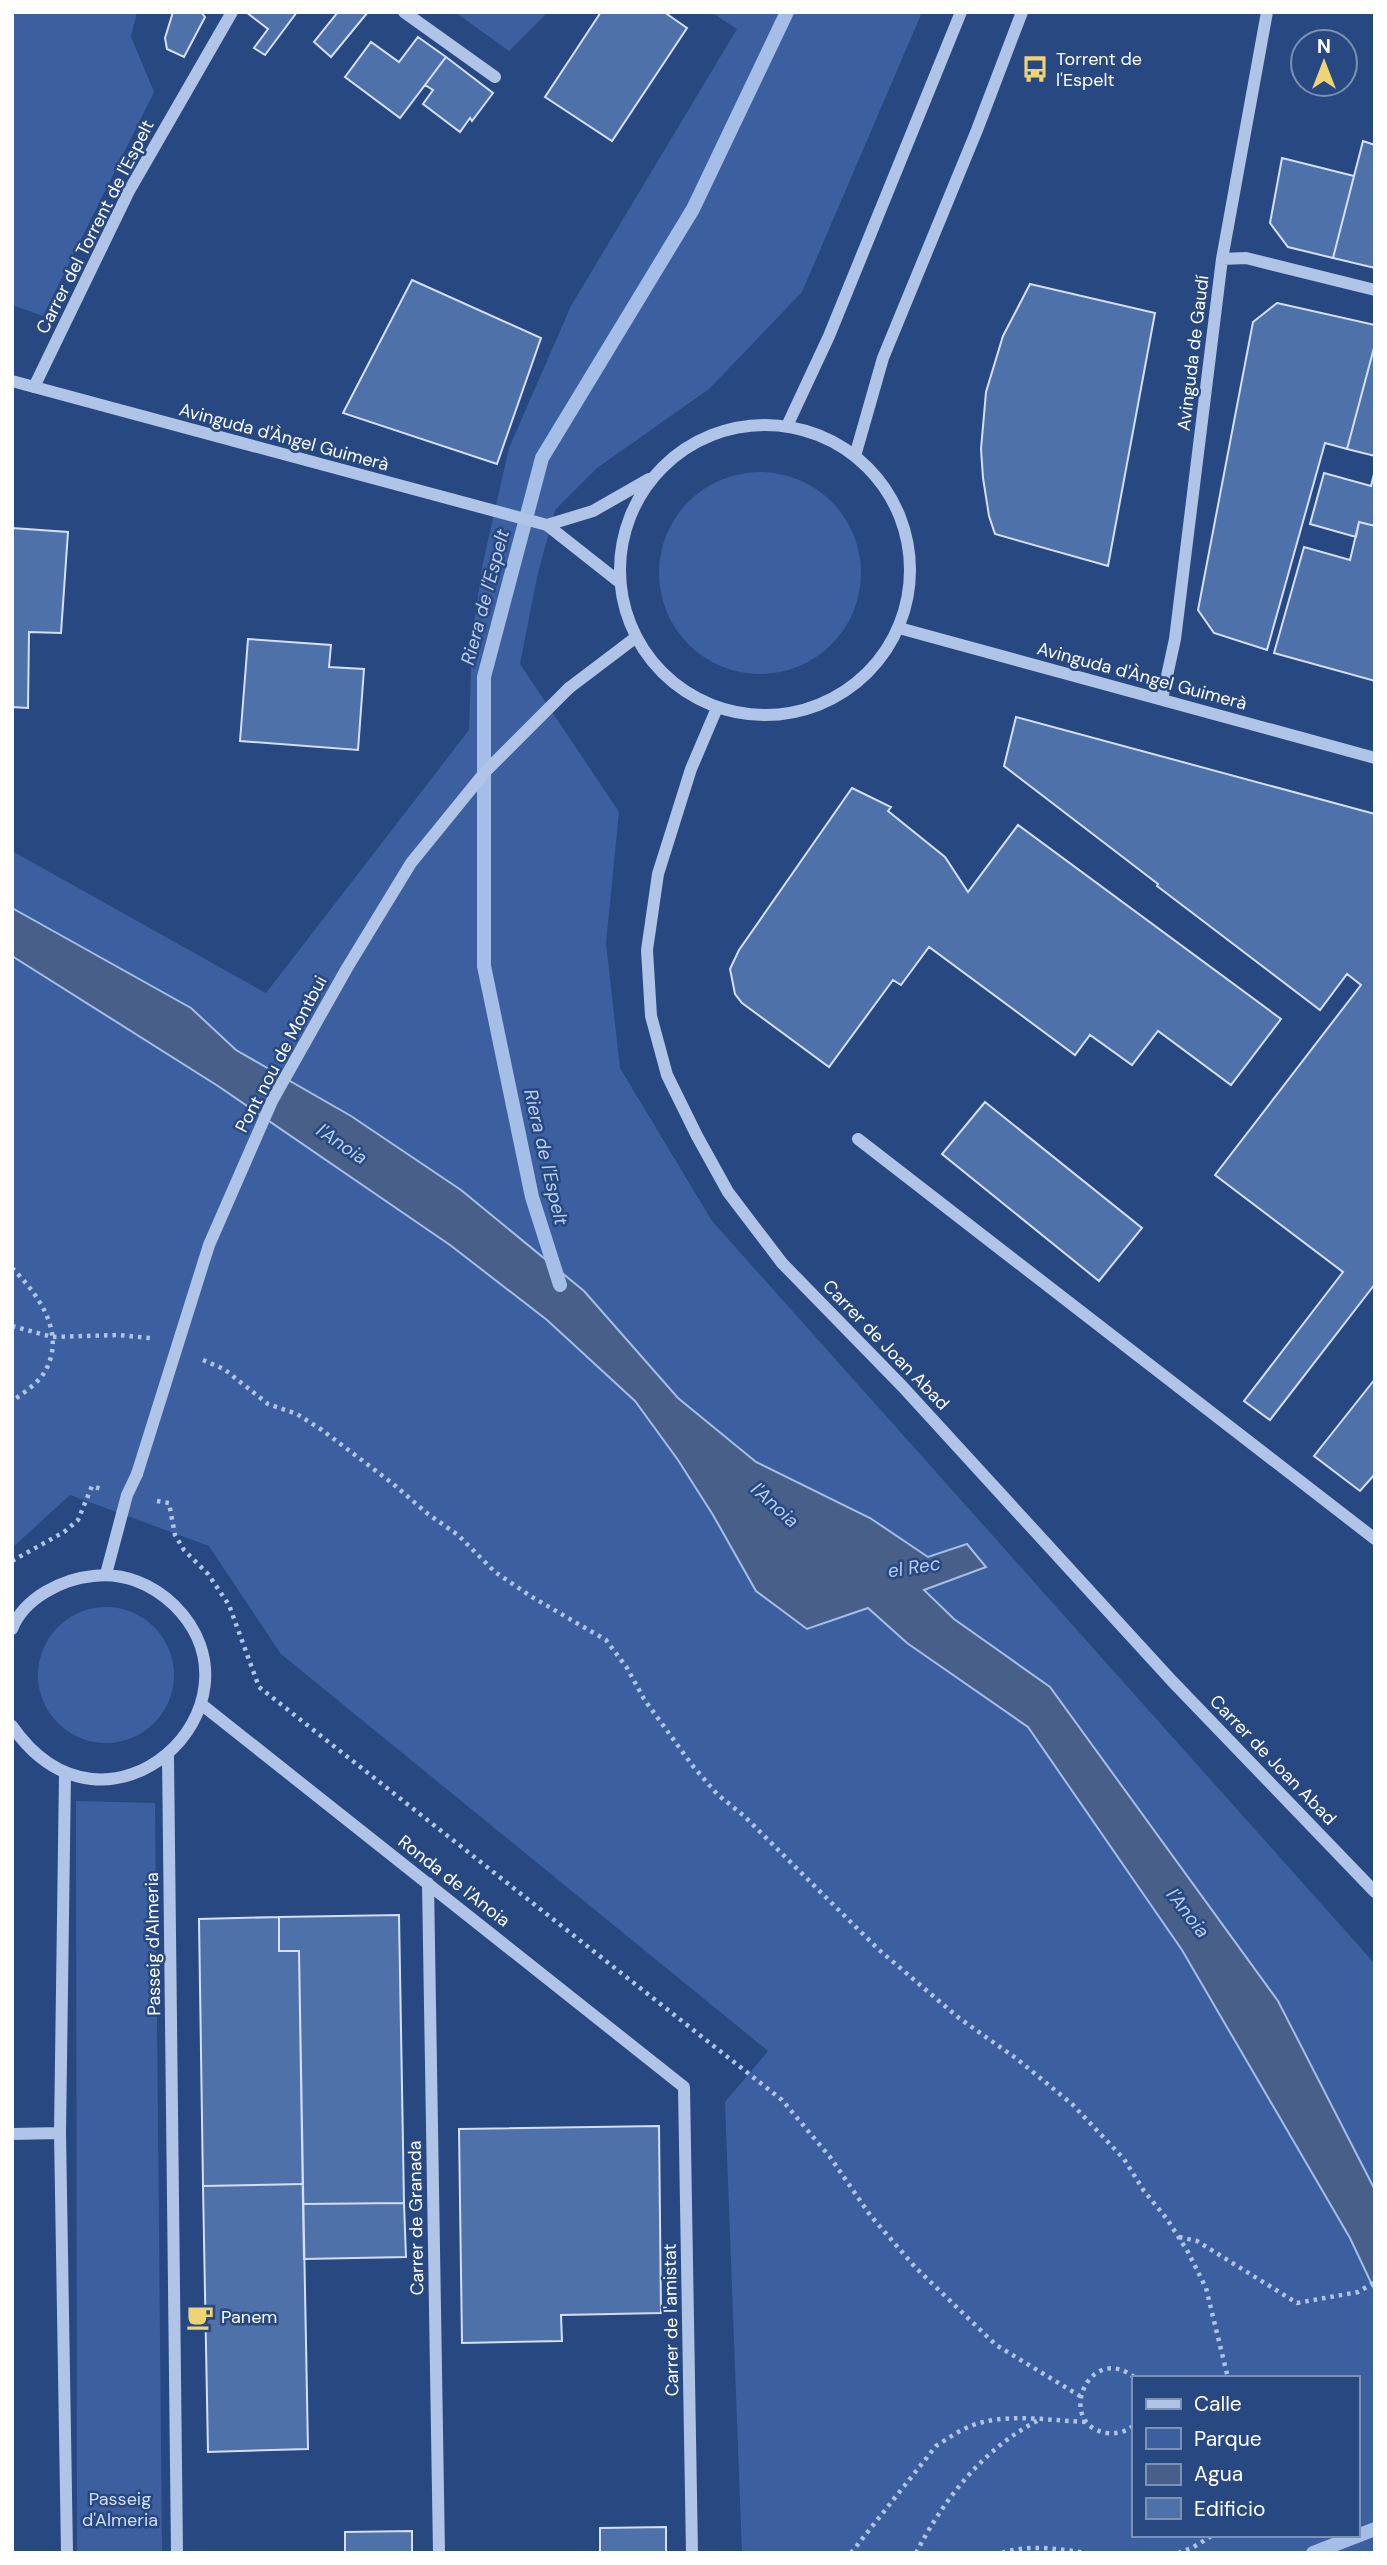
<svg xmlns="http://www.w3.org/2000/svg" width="1387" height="2565" font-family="'DM Sans',sans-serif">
<rect width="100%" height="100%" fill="#274881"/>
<path fill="#3c609f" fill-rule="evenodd" d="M12 12H137L131 37 154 92 43 316 12 305Z
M455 12H548L509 51Z
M711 12H922L802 292 709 389 597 468 555 510 537 577 520 664 619 812 606 943 620 1068 712 1221 1375 1964V2190L1278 2001 1050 1687 954 1619 924 1590 985 1567 967 1544 929 1557 870 1518 756 1462 678 1398 584 1291 351 1116 236 1050 191 1008 12 908V851L266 993 469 730 472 639 482 567 509 448 571 306 737 29Z
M659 573a101 101 0 1 1 202 0a101 101 0 1 1-202 0Z
M12 956 218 1086 450 1245 547 1320 635 1401 678 1460 713 1515 807 1629 868 1608 907 1643 1028 1727 1182 1950 1350 2238 1375 2291V2553H742L725 2102 768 2051 281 1654 209 1546 70 1495 12 1548ZM1133 2378H1357V2535H1133Z
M38 1675a68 68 0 1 1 136 0a68 68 0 1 1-136 0Z
M76 1801 155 1803 162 2553H77Z"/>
<path fill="#485f89" stroke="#a4bee7" stroke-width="2" d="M12 908 191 1008 236 1050 351 1116 461 1190 584 1291 678 1398 756 1462 870 1518 928 1557 967 1544 986 1567 924 1590 954 1619 1050 1687 1278 2001 1375 2190V2291L1350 2238 1182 1950 1028 1727 907 1643 868 1608 807 1629 756 1591 713 1515 678 1460 635 1401 547 1320 450 1245 218 1086 12 956Z"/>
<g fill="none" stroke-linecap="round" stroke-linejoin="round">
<path stroke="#a4bee7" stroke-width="14" d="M560 1285 532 1197 484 966V677L542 458 693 209 787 12
M1313 2553 1375 2529"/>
</g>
<path fill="#4f71aa" stroke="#d2dff5" stroke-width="2" d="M173 12H201L205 17 184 57 167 49 165 38Z
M246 12H297L265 55 254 48 268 29Z
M338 12H368L331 57 314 42Z
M601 12H664L687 28 612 141 545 97Z
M418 37 446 57 400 118 345 77 371 42 399 62Z
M446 57 493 93 472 121 470 118 460 132 423 104 433 90 425 85Z
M1363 141 1375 145V268L1333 258Z
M1282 158 1354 176 1333 258 1288 247 1270 223Z
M412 280 541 338 497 464 343 413Z
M1030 284 1155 313 1108 566 995 534 989 516 983 478 981 449 986 392 1003 336Z
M1277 303 1375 325V344L1347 449 1325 443 1267 650 1214 633 1198 610 1253 322Z
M1375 344V456L1347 449Z
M1375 470V526L1359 522 1356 537 1310 524 1324 473 1371 486Z
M1359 522 1375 526V681L1274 653 1304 547 1350 560Z
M12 528 68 532 61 633 29 632 28 708 12 707Z
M248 639 331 645 329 667 364 669 358 750 240 741Z
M1016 717 1375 814V1284L1270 1420 1244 1401 1343 1272 1215 1175 1361 985 1347 974 1320 1010 1157 886 1158 884 1004 766Z
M852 788 891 807 888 811 945 857 968 892 1018 825 1281 1019 1231 1085 1158 1031 1132 1065 1090 1035 1075 1055 929 947 901 985 893 980 829 1067 742 1003 735 994 730 969 739 950Z
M985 1102 1142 1228 1099 1281 942 1154Z
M1375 1379V1474L1360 1491 1314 1456Z
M399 1915 404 2203 303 2204 299 1951H279V1917Z
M279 1917V1951H299L303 2184 203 2186 199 1919Z
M659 2126 661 2313 561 2315 562 2341 462 2343 459 2129Z
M303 2184 308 2449 208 2452 203 2186Z
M404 2203 406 2257 304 2259 303 2204Z
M666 2527V2553H600V2528Z
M412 2531V2553H345V2532Z"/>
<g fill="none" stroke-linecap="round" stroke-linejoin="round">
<path stroke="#afc4e6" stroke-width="4.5" stroke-dasharray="3.5 5" stroke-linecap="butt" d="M12 1268C40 1296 69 1337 42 1376 34 1386 22 1394 12 1401
M12 1326 52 1337 118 1335 150 1338
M203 1360 224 1369 268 1404 297 1414 322 1430 392 1483 428 1514 458 1535 495 1572 532 1597 606 1640 627 1668 644 1699 692 1765 717 1794 744 1816 878 1949 959 2018 1017 2059 1072 2104 1124 2159 1144 2191 1167 2219 1188 2252 1206 2288 1228 2378
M157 1501 169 1503 175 1535 184 1550 208 1574 229 1605 259 1687 782 2100 830 2157 870 2215 915 2267 996 2345 1080 2396
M12 1561 64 1532 78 1520 92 1486 101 1489
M1179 2237 1197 2241 1297 2303 1358 2292 1375 2282
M1133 2426C1125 2432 1117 2434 1107 2433 1054 2425 1089 2340 1135 2378
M851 2553 936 2446C950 2437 967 2425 984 2422 1014 2414 1056 2421 1087 2422
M916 2553C944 2499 983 2449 1037 2421
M1002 2553C1031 2544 1058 2549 1087 2553
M1178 2553 1192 2548 1213 2535"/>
<path stroke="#afc4e6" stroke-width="12" d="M404 12 495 77
M1222 259 1246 258 1375 290
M12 381 547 525 618 581
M34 387 129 191 232 12
M620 570a145 145 0 1 1 290 0a145 145 0 1 1-290 0Z
M787 426 829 336 961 12
M855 456 883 358 977 130 1022 12
M547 525 593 511 649 479
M899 628 1375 758
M569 688 635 638
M1162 699 1175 639 1222 259 1267 12
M717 708 691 769 658 874 647 950 651 1016 667 1075 697 1136 728 1192 782 1263 902 1386 1172 1681 1375 1892
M858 1139 1375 1539
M106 1574 127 1495 137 1474
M12 1629C24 1598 62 1579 93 1576 123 1572 152 1584 174 1605 275 1705 107 1863 12 1726
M201 1704 684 2087 692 2553
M168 1756 177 2553
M65 1773 60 2133 67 2553
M428 1883 439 2553
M12 2134 60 2133"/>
<path stroke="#afc4e6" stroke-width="12" d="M137 1474 209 1245 272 1101 347 968 411 863 485 772 569 688"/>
</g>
<defs>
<symbol id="bus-bare" viewBox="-9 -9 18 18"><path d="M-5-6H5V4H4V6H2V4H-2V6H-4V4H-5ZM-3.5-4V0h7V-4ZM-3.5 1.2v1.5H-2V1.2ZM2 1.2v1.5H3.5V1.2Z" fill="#efd475" stroke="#274881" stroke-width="2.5" paint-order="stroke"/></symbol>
<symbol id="cafe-bare" viewBox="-9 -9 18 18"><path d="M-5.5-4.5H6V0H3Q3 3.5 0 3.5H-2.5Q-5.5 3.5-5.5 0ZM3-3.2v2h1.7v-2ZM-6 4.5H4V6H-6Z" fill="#efd475" stroke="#274881" stroke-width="2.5" paint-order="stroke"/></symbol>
</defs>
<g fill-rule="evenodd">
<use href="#bus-bare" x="1016" y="50" width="38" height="38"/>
<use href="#cafe-bare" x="181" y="2298" width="38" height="38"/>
</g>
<g text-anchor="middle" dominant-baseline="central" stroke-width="5" stroke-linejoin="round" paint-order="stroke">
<g font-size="18" fill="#fff" stroke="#274881" text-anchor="start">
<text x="1056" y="59">Torrent de<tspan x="1056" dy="21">l'Espelt</tspan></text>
<text x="221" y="2317">Panem</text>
</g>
<g font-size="18" fill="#fff" stroke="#274881">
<text transform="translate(95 227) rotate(-63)">Carrer del Torrent de l'Espelt</text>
<text transform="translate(1193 353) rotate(-83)">Avinguda de Gaudí</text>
<text transform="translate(284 437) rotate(15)">Avinguda d'Àngel Guimerà</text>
<text transform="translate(1142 676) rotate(15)">Avinguda d'Àngel Guimerà</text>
<text transform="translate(281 1054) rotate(-62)">Pont nou de Montbui</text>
<text transform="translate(886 1345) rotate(46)">Carrer de Joan Abad</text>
<text transform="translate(1273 1760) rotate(46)">Carrer de Joan Abad</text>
<text transform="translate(454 1881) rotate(38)">Ronda de l'Anoia</text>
<text transform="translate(153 1944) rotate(-91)">Passeig d'Almeria</text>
<text transform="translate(416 2218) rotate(-91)">Carrer de Granada</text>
<text transform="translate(671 2320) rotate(-91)">Carrer de l'amistat</text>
</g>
<g font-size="18" fill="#d2dff5" stroke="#274881">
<text x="120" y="2499">Passeig<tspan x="120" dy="21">d'Almeria</tspan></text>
</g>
<g font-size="19" font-style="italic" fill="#baceee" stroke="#274881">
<text transform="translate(485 597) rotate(-75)">Riera de l'Espelt</text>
<text transform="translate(342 1144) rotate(34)">l'Anoia</text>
<text transform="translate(546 1157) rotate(77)">Riera de l'Espelt</text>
<text transform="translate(775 1505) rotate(42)">l'Anoia</text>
<text transform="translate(914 1567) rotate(-9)">el Rec</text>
<text transform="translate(1188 1913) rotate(52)">l'Anoia</text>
</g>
</g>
<rect width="1387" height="2565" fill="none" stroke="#ffffff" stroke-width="28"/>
<rect x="1132" y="2376" width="228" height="161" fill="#274881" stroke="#7d91b3" stroke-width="2"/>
<rect x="1146" y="2399" width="35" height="10" fill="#afc4e6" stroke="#7d91b3" stroke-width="2"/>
<text x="1194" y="2411" font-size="21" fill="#ffffff">Calle</text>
<rect x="1146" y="2428" width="35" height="21" fill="#3c609f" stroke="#7d91b3" stroke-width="2"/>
<text x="1194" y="2446" font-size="21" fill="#ffffff">Parque</text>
<rect x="1146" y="2464" width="35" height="21" fill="#485f89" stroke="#7d91b3" stroke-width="2"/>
<text x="1194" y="2481" font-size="21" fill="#ffffff">Agua</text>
<rect x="1146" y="2498" width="35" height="21" fill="#4f71aa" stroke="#7d91b3" stroke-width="2"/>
<text x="1194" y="2516" font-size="21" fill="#ffffff">Edificio</text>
<g transform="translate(1324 63)"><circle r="33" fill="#274881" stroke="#7d91b3" stroke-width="2"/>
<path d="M0-5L12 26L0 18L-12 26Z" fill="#efd475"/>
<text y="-10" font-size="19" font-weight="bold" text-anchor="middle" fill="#ffffff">N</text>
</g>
</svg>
